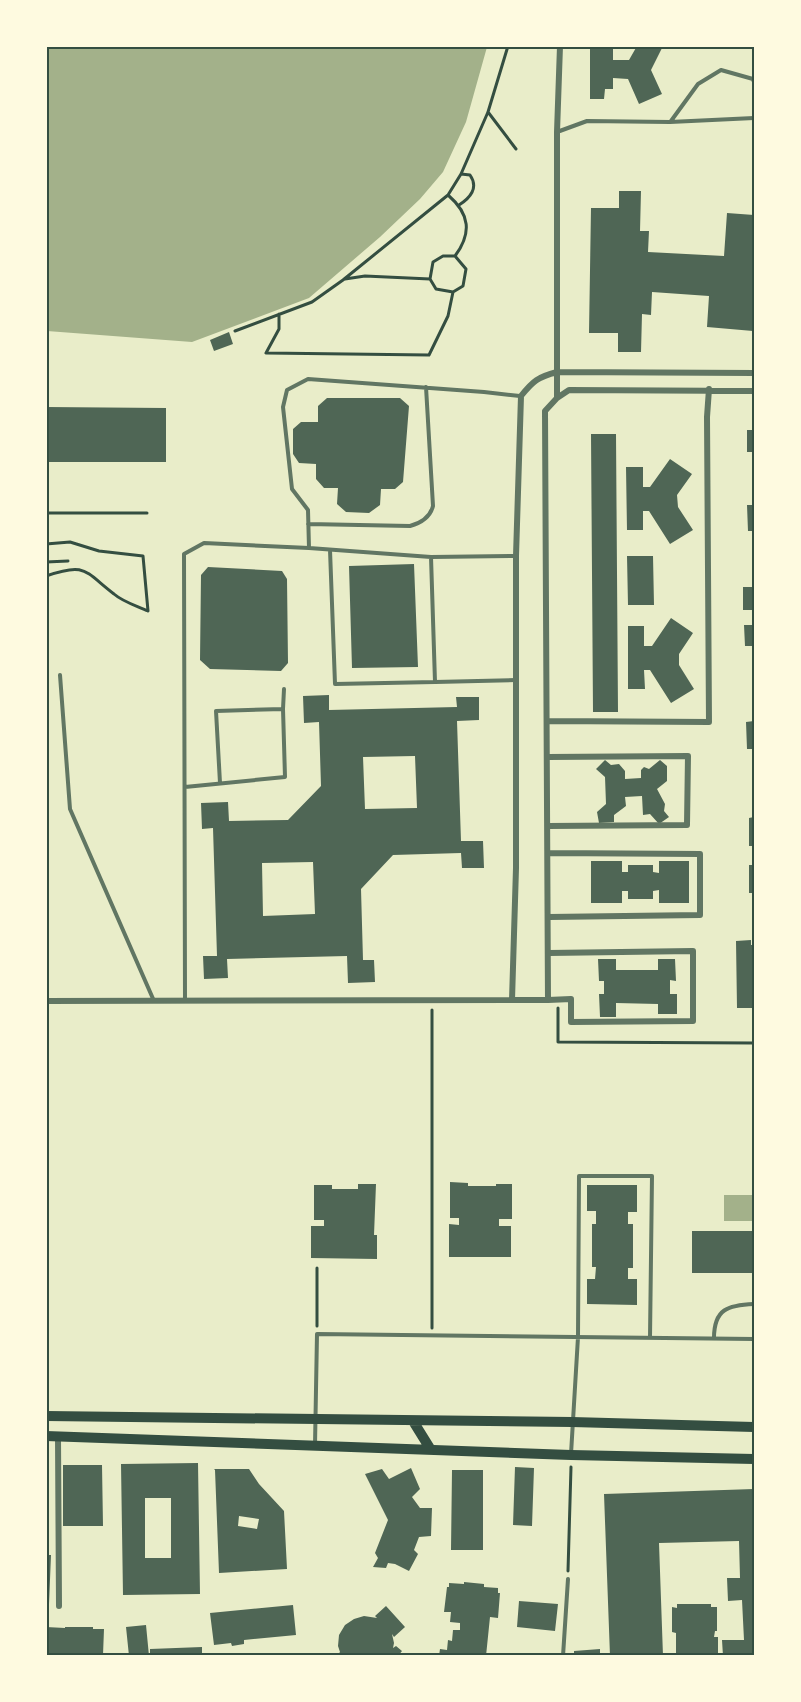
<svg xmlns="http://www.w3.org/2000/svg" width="801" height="1702" font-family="Montserrat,sans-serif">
<rect width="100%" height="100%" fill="#e9edc9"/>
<path fill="#a3b18a" d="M46 47 47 46 487 47 466 122 443 172 420 199 380 237 309 298 192 342 47 331Z
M724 1195H754V1221H724Z"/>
<path fill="#4f6655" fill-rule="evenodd" d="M590 46H613V60H629L637 46H663L651 70 662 94 639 104 628 79 613 78V89H605L604 99H590Z
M619 191H641L640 231H649L648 252 724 256 727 213 754 215V305L753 331 707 327 709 296 652 292 651 315 642 314 641 352H618V333H589L591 208H619Z
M229 332 233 344 214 351 210 340Z
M327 398H400L409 406 403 482 395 489H381L380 505 369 513 346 512 337 504 338 488H324L316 479V464L299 463 293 454V429L301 422H318V406Z
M46 407 166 408V462H46Z
M747 430H754V452H747Z
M591 434H616L618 712H593Z
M670 459 692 474 677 495 678 507 693 530 670 544 649 511H643V530H627L626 467H643V487H650Z
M747 505H754V531H748Z
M627 556H653L654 605H628Z
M414 564 418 667 352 668 349 566Z
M208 567 282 571 287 579 288 663 281 671 210 669 200 660 201 575Z
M743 587H754V610H743Z
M671 618 693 633 679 654V665L694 689 671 703 650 670H644L645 689H628V626H644V646H652Z
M744 625H754V646H745Z
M329 695V710L457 707 456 697H479V720L457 721 461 841H483L484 868H462L461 853 393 855 361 889 363 960H374L375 982 348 983 347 956 227 959 228 978 204 979 203 956H217L213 828 202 829 201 803 228 802 229 821 288 820 321 786 319 722 304 723 303 696ZM415 756 417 808 365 809 363 757ZM313 862 315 914 263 916 262 863Z
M754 721V749H747L746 722Z
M605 760 611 765 619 764 625 771V779L641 778V770L644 767 649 769 660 760 667 766V781L657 789 665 804 664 811 669 817 659 824 650 814 643 815 642 796 625 797 626 806 614 815V822L599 823 597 812 606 804 605 777 596 769Z
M754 817V846H749V818Z
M591 861H622V872H628V865H653V872L659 873V861H689V903H659V890L653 891V899H628V891H622V903H591Z
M749 865H754V893H749Z
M751 940V945H754V1008H737L736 941Z
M598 959H616V970H658V959H675L676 981 670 980V994H677V1014H658V1004L616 1003V1017H600L599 994H604V981H599Z
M450 1182 468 1183V1186H496V1184H512V1219H499V1226H511V1257H449V1224L459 1225V1218H450Z
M358 1184H376L374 1235H377V1259L311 1258V1226H324V1220H314V1185H332V1189H358Z
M587 1185H637V1212H628V1224H633V1268H628V1279H637V1305L587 1304V1279H595L596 1267H592V1224H596V1211H587Z
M692 1231H754V1273H692Z
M198 1463 200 1594 123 1595 121 1464ZM145 1498H171V1558H145Z
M63 1465H102L103 1526H63Z
M515 1467 534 1468 532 1526 513 1525Z
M411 1468 420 1489 412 1497 420 1508H432L431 1536 419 1537 414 1550 418 1554 409 1571 395 1564 388 1563 386 1568 373 1567 378 1558 375 1553 388 1520 365 1474 382 1469 389 1479Z
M214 1469H249L259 1484 284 1511 287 1569 219 1573 215 1470ZM239 1516 259 1519 257 1529 238 1526Z
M452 1470H483V1550H451Z
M754 1489V1656H723L722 1640H744L742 1600 728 1601 727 1578H740L739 1541 659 1543 663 1656H610L604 1494Z
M46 1555H51L49 1604H46Z
M464 1582 484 1584V1587L498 1588V1593H500L498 1618 490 1617 486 1656H439L440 1649 447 1650 448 1640 452 1641 453 1630H460V1623L450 1622 451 1612H444L447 1587H449V1583L464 1584Z
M519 1601 558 1604 555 1631 517 1627Z
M677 1604H711V1607H717V1631H715L714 1637H718V1656H676V1633L672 1632V1607L677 1608Z
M293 1605 296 1635 244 1640V1644L232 1646 231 1643 214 1645 210 1613Z
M386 1606 405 1627 394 1637 392 1634 394 1643 393 1648 396 1646 402 1651 398 1656H337L340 1652 338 1646 339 1635 345 1625 354 1619 364 1616 377 1618 375 1616Z
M146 1625 149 1656H129L126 1627Z
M46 1627 65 1628V1627H93V1629H104L103 1655 59 1654V1656H54V1653H46Z
M202 1647V1656H150V1649Z
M600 1649V1656H574V1651Z"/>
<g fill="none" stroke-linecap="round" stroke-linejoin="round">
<path stroke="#344e41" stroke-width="3" d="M488 112 516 149
M448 195 461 174 488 112 508 46
M459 205C470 198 479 188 470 175L461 174
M443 256H455L466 269 463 286 453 292 436 289 430 279 433 262Z
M345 279 365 276 430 279
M279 314V329L266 353 429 355 448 316 453 292
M235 331 312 302 343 280 448 195C470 214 472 233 455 256
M46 513H147
M46 544 70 542 99 551 143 556 148 611
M46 562 68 561
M46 576C86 562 84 571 114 594 123 602 137 606 148 611
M558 1008V1042L754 1043
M317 1326V1268
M432 1328V1010
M568 1571 571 1467"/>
<path stroke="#617663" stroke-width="4" d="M671 121 698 84 721 70 753 79 754 82
M557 132 587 121 670 122 754 118
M308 524 410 526C421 523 430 518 433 506L426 387
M309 548 308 510 292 489 283 407 287 390 308 379 484 392 520 396
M330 550 335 684 435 682 431 557
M60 675 70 809 154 1001
M435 682 516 680
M283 709 284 689
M185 787 285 777 283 709 216 711 220 783
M185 1001 184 554 204 543 309 548 431 557 516 556
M714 1338C714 1309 728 1305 754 1304
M315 1445 317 1334 754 1339
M571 1454 578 1337 579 1176H652L650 1338
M563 1656 568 1579"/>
<path stroke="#617663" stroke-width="6" d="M557 398V132L560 46
M547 721 709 722 707 417 709 389
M548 757 688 756 687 825 548 826
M548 853 700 854V915L549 917
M512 1000 516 868V556L521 396C533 381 538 377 557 372L754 373
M548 1000 571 999V1022L693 1021V951L549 953
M46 1001 548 1000 545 411 557 398 569 390 754 391
M58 1437 59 1606"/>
<path stroke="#344e41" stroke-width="10" d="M46 1416 572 1422 754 1427
M413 1421 431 1450
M46 1436 571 1455 754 1459"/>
</g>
<rect width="801" height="1702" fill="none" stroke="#fefae0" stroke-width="96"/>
<rect x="48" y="48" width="705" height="1606" fill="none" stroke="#344e41" stroke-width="2"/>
</svg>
